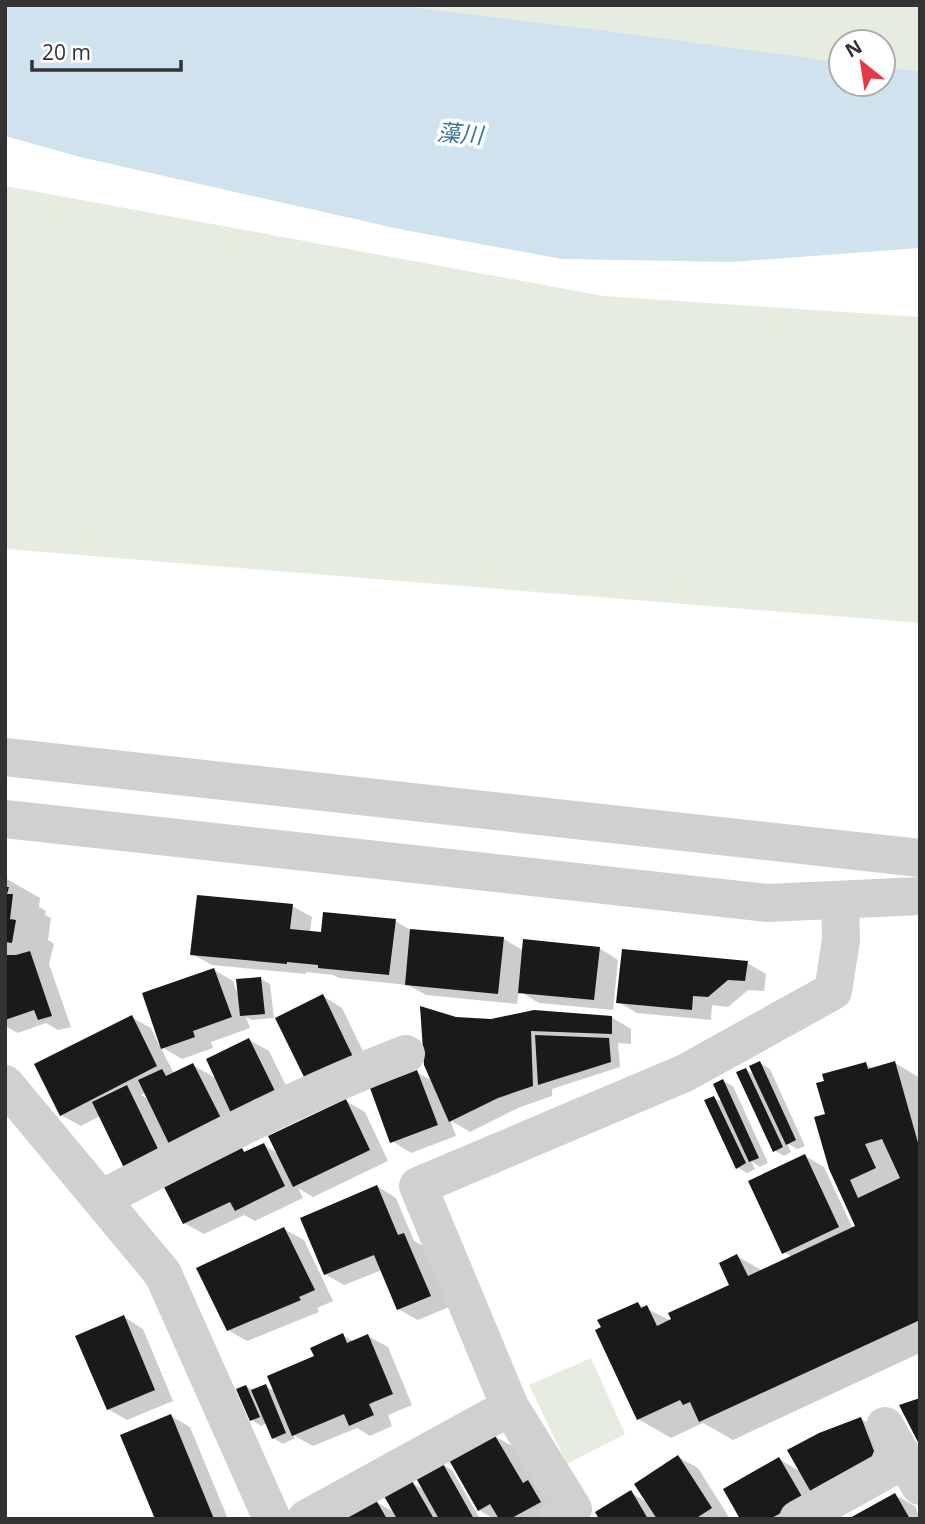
<svg xmlns="http://www.w3.org/2000/svg" width="925" height="1524" font-family="'Open Sans','Noto Sans JP',sans-serif">
<rect width="100%" height="100%" fill="#fff"/>
<path fill="#e6ecdf" d="M395 5H920V71L883 67V42H841V62L602 30Z
M5 186 604 296 920 317V623L5 549Z
M591 1358 625 1434 567 1464 529 1385Z"/>
<path fill="#cfe2ee" d="M5 5H395L602 30 841 62V84H883V67L920 71V248L731 262 562 259 399 229 80 157 5 136Z"/>
<path fill="#0003" fill-rule="evenodd" d="M5 878 40 898 39 907 46 911 45 915 51 918 48 940 54 944 49 964 71 1027 58 1030 46 1023 18 1033 5 1026Z
M292 906 312 917 310 932 323 934 395 921 412 931 504 939 524 951 599 948 618 960 613 1010 539 1003 519 991 517 1004 426 995 408 985 339 978 333 975 306 972V974L212 965 192 954Z
M747 963 766 974 764 991 748 990 728 1007 712 1005 711 1020 637 1013 618 1002Z
M214 970 233 981 238 995 261 979 270 984 274 1018 252 1020 246 1017 250 1028 211 1042 213 1048 182 1059 160 1046 174 1074 193 1065 217 1079 249 1040 269 1051 294 1102 252 1123 229 1109 240 1131 178 1164 100 1116 81 1126 61 1115 131 1017 151 1028 159 1045 162 1044ZM146 1092 150 1100 141 1095Z
M323 996 342 1008 373 1072 328 1093Z
M611 1017 631 1029V1044L618 1043 620 1067 552 1089V1096L518 1108 470 1132 450 1120 456 1136 411 1153 392 1141 416 1072 433 1081 455 1018 492 1020Z
M760 1063 770 1069 805 1146 797 1149 787 1143 791 1152 784 1156 774 1150 746 1070 756 1076Z
M895 1063 920 1078V1353L733 1440 703 1423 671 1438 638 1419V1304L671 1321 732 1286 737 1256 763 1271 792 1257 784 1252 805 1156 824 1167 853 1229 857 1227 827 1115 865 1064 874 1069Z
M723 1081 733 1086 768 1163 760 1167 751 1161 755 1169 747 1173 737 1167 714 1098 724 1103Z
M346 1101 365 1112 388 1161 313 1197 298 1188 303 1198 255 1221 244 1215 204 1234 184 1223 242 1150 247 1153 263 1145 279 1154Z
M377 1186 396 1198 414 1241 423 1246 449 1307 418 1320 398 1309 382 1270 344 1285 325 1274Z
M284 1229 304 1240 333 1301 317 1308 319 1312 247 1341 228 1330Z
M124 1317 143 1329 173 1401 127 1420 108 1409Z
M343 1335 354 1342 368 1336 388 1347 412 1405 388 1415 392 1426 370 1436 357 1428 313 1446 293 1435 295 1438 283 1444 273 1438 267 1423 261 1426 252 1420 246 1386 254 1391 265 1386 276 1392Z
M171 1416 190 1427 228 1519H157Z
M861 1419 880 1430 892 1463 808 1519H742L779 1459 801 1472Z
M494 1436 514 1447 537 1487 548 1493V1519H494L479 1510Z
M678 1457 698 1468 730 1519H601L631 1493 649 1503Z
M442 1464 452 1470 480 1519H346L376 1502 396 1513 412 1483 426 1491Z
M895 1495 915 1506 920 1519H852Z"/>
<path fill="#1a1a1a" fill-rule="evenodd" d="M5 887H9L7 894H13L10 919 16 920 12 943 5 942Z
M197 895 293 904 290 929 321 932 323 912 396 919 389 975 318 968V965L287 962V964L190 955Z
M410 929 504 937 498 994 405 985Z
M523 939 600 947 594 1000 518 993Z
M622 949 748 961 745 981 728 980 708 997 693 996 692 1010 616 1003Z
M30 951 52 1016 38 1020 34 1010 5 1020V955H16Z
M214 968 232 1017 193 1031 195 1037 161 1049 142 993Z
M261 977 265 1014 240 1016 236 979Z
M323 994 355 1061 307 1083 275 1018Z
M420 1006 456 1017 491 1019 534 1010 612 1016V1034L531 1031 533 1086 498 1098 449 1122 424 1065Z
M132 1015 157 1066 60 1116 34 1064Z
M535 1035 609 1038 611 1062 538 1085Z
M249 1038 275 1091 231 1113 206 1059Z
M760 1061 796 1140 786 1145 749 1066Z
M895 1061 920 1150 918 1154 920 1320 699 1422 690 1402 683 1405 680 1400 637 1420 595 1330 601 1327 597 1320 638 1302 641 1308 647 1305 657 1326 671 1319 668 1313 729 1285 719 1263 737 1254 748 1276 855 1226 829 1169 814 1117 825 1114 816 1083 824 1081 822 1074 866 1062 868 1069ZM882 1139 900 1178 858 1198 850 1180 876 1168 865 1144Z
M193 1063 222 1120 170 1146 138 1080 162 1069 166 1076Z
M746 1068 783 1147 773 1152 736 1072Z
M417 1070 438 1125 390 1143 370 1088Z
M723 1079 759 1158 749 1162 713 1084Z
M127 1085 160 1153 125 1170 92 1102Z
M714 1096 746 1163 736 1169 704 1100Z
M346 1099 370 1150 293 1187 268 1136Z
M264 1143 285 1186 235 1211 230 1202 183 1224 164 1187 242 1148 244 1152Z
M805 1154 839 1227 782 1254 748 1181Z
M377 1185 398 1235 404 1233 431 1296 397 1310 374 1255 324 1275 300 1218Z
M284 1227 315 1290 299 1297 301 1300 227 1331 196 1268Z
M124 1315 155 1390 107 1410 75 1336Z
M343 1333 347 1343 368 1334 393 1394 369 1404 374 1415 349 1426 344 1414 292 1436 267 1376 314 1356 310 1348Z
M266 1384 286 1433 272 1439 251 1390Z
M246 1385 260 1417 250 1421 236 1389Z
M920 1398V1446L899 1405Z
M171 1414 214 1519H155L120 1435Z
M861 1417 874 1451 870 1461 812 1494 787 1450 819 1433Z
M494 1434 523 1483 528 1480 541 1502 510 1519H499L490 1504 478 1511 449 1460Z
M678 1455 712 1508 695 1519H657L634 1484Z
M779 1457 804 1500 770 1519H740L723 1489Z
M442 1462 474 1519H439L416 1478Z
M412 1481 434 1519H397L384 1496Z
M631 1490 648 1519H599L595 1512Z
M895 1493 910 1519H848Z
M376 1500 387 1519H343Z"/>
<g fill="none" stroke-linecap="round" stroke-linejoin="round">
<path stroke="#d0d0d0" stroke-width="38" d="M5 757 920 858
M5 819 767 903 920 896
M5 1084 163 1274 272 1519
M101 1199C201 1147 301 1094 406 1054
M885 1426 920 1486
M306 1519 510 1407
M557 1519 573 1509 510 1407 418 1186 685 1073 833 991 841 940 840 900
M798 1519 904 1460"/>
</g>
<g text-anchor="middle" dominant-baseline="central" stroke-width="7" stroke-linejoin="round" paint-order="stroke">
<g font-size="23" font-style="italic" fill="#3f7597" stroke="#fff">
<text transform="translate(460 133) rotate(4)">藻川</text>
</g>
</g>
<rect width="925" height="1524" fill="none" stroke="#333333" stroke-width="14"/>
<g transform="translate(862 63) rotate(330)"><circle r="33" fill="#ffffff" stroke="#adadad" stroke-width="2"/>
<path d="M0-5L12 26L0 18L-12 26Z" fill="#e63946"/>
<text y="-10" font-size="19" font-weight="bold" text-anchor="middle" fill="#333333">N</text>
</g>
<path d="M32 60v10h149v-10" fill="none" stroke="#333333" stroke-width="3.5"/>
<text x="42" y="60" font-size="21" fill="#333333" stroke="#ffffff" stroke-width="5" paint-order="stroke">20 m</text>
</svg>
